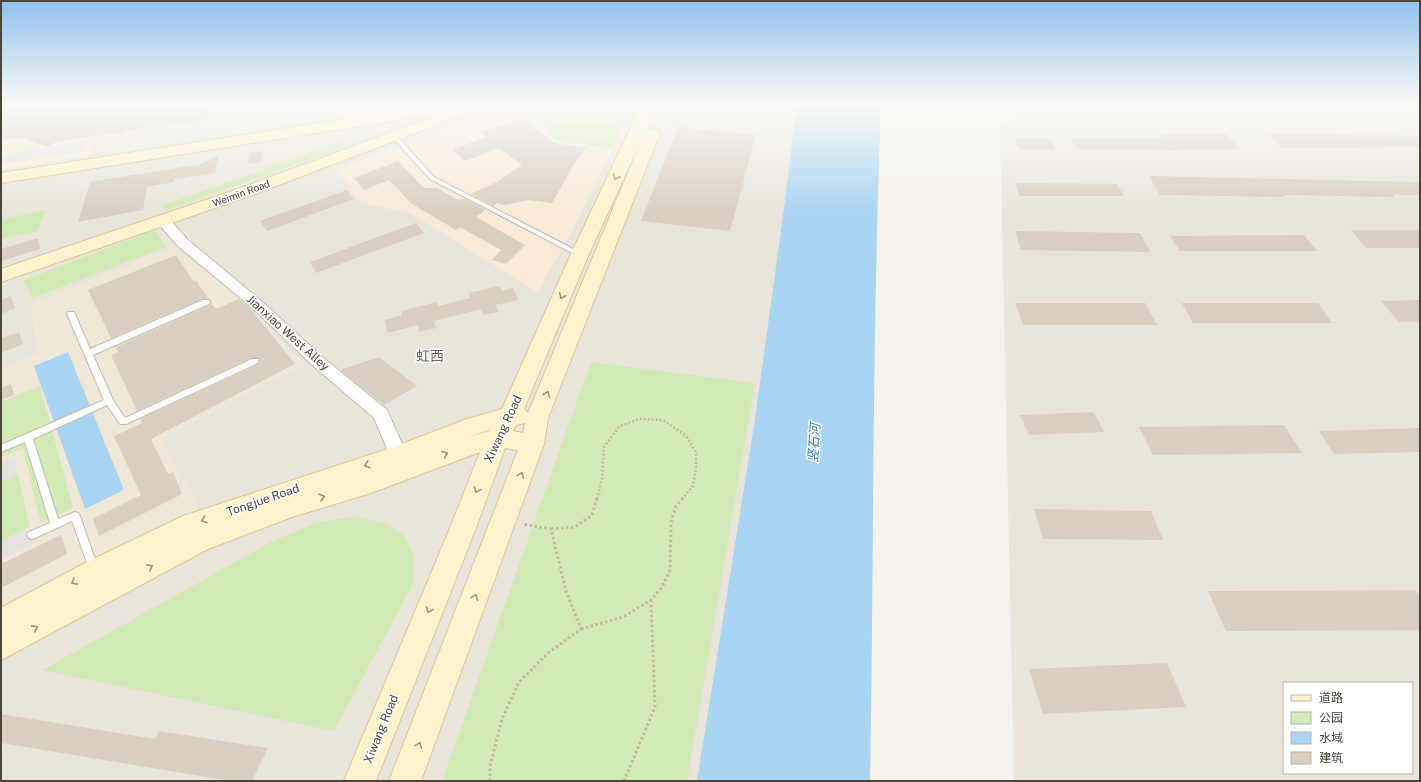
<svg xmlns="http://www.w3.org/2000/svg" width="1421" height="782" font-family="'Public Sans','Noto Sans SC',sans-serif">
<rect width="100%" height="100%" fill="#f6f3ec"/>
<path fill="#eae5da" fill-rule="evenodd" d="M1 104H831L769 781H1Z
M1420 106V781H1014L1000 127 1025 108ZM1284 683H1412V773H1284Z"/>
<path fill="#f7ead8" d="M1 104H115L102 117 91 155 1 169Z
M517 104H522L556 140 613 148 571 233 537 292 412 214 362 203 337 170 477 116Z"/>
<path fill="#efe8d6" d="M172 247 241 297 305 366 161 439 201 511 1 613V369L37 354 31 304Z"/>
<path fill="#d2eab5" d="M522 104H619L625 115 613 148 556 140Z
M342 141 344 147 165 211 162 206Z
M45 210 38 231 1 239V220Z
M155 230 166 247 32 298 24 280Z
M591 362 755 383 687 781H442Z
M40 386 73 508 41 523 23 448 1 457V402Z
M18 474 30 527 1 541V482Z
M355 516 387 524 404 536 414 556V582L334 731 42 670 271 542 316 523Z"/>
<path fill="#e5e3e0" d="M87 141 84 151 1 164V154Z
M14 459 18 474 1 482V464Z
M30 527 34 543 1 559V541Z"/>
<path fill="#a9d4f2" d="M797 104H881C872 330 874 555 870 781H697L754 426 782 224Z
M68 352 124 490 85 509 34 366Z"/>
<path fill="#d8cfc1" d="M6 104H209L210 119 68 140 56 142 47 147 21 138 1 140V106Z
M524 119 554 143 586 148 574 164 552 203 529 200 504 205 497 203 493 206 471 194 495 183 522 165 499 148 465 161 452 150 486 137 483 131Z
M678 127 756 135 730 231 641 221Z
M1227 134 1240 149 1171 150 1077 149 1070 138H1162L1160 135Z
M1269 134 1420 136V147L1281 148Z
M1014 138 1051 139 1056 150 1019 149Z
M262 151 261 162 248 164 249 153Z
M218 156 215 173 175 179 174 182 147 187 143 210 78 222 90 182 201 164Z
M398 161 424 188H437L458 200 463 198 486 210 476 217 525 245 506 264 492 260 501 250 460 227 456 230 412 204 389 180 364 190 354 178Z
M1149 176 1420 182V195H1393L1395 197 1284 195 1285 197 1160 195Z
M1015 183 1117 184 1124 196H1020Z
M347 190 354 199 267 231 260 221Z
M416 223 424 233 316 273 310 262Z
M1351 230H1420V248H1366Z
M1015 231 1140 233 1150 252 1021 250Z
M1304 235 1317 251H1180L1170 236Z
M38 238 40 249 1 261V249Z
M176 255 194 282 196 281 208 298 202 299 111 338 88 290Z
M500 286 502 291 513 288 518 300 496 305 499 312 483 315 481 309 434 321 436 328 419 332 418 325 387 333 385 320 402 315 401 311 437 302 438 306 470 298 469 293Z
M11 296 15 308 1 314V300Z
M239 299 250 308 295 364 151 439 168 474 173 472 182 494 99 536 93 519 141 495 114 436 142 423 140 419 259 364 260 362 258 358H251L137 411 111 355 118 352 116 347 210 305 211 303 216 309Z
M1420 300V322H1399L1381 301Z
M1015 303H1145L1157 325H1023Z
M1182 303H1318L1332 323H1193Z
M19 332 23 344 1 353V338Z
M379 357 417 386 384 405 340 370Z
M11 384 14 395 1 400V388Z
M1094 412 1104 432 1029 435 1020 415Z
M1284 425 1302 453 1153 455 1139 427Z
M1420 428V452L1334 454 1319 431Z
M1034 509 1151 511 1163 540 1043 539Z
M61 535 67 554 1 588V564Z
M1415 590 1420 598V630L1226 631 1208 591Z
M1167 663 1186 707 1043 714 1029 669Z
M1 714 155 739 159 731 268 748 252 781H231L1 743Z"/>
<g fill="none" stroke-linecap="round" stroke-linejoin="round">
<defs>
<path id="lane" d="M395 135 397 136 434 177 583 254 580 256H578L430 179 393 138V136Z
M203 300H209L210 302 209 304 93 355 113 400 125 418 252 359H258L259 361 258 363 126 424H120L107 405 33 439 58 519 75 512 78 513 80 516 99 571 97 574 94 575 91 574 72 521 35 538 32 539 29 538 27 535 29 532 50 523 25 442 1 452V445L104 400 67 314 68 312H74L75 314 90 349Z"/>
<path id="street" d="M164 218 169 219 188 240 259 299 320 355 387 410 407 455 404 460 398 462 392 460 374 418 310 363 249 305 178 246 157 222 159 219Z"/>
<path id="secondary" d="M441 104 449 105 452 108 450 110 465 104H487L484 107 247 197 1 282V269L235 190 443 113 1 183V173Z
M642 104H658L645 132 646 130 652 128 658 130 660 133 548 418 544 444 421 781H389L518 450 505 448 476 528 376 781H344L450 528 480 452 371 493 292 517 208 549 1 660V608L85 563 183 516 391 448 467 419 502 409 571 254ZM642 139 528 413 524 409 589 254ZM525 423 523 433 513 431 516 425ZM489 430V431L468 437Z"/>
</defs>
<use href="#lane" stroke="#c2bbae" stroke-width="2"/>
<use href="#street" stroke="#c2bbae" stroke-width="2"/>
<use href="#secondary" stroke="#d6c79b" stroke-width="2"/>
<path stroke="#c4b79f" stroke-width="2.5" stroke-dasharray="2 2" stroke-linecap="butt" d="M597 499 602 480 604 447 620 426 639 419 663 420 686 436 696 452V468L693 486 682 499"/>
<path stroke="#c4b79f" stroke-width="3" stroke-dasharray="2.5 2.5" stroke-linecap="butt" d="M551 529 575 527 592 515 597 498
M581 629 623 617 651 600 662 587 670 570 671 522 676 506 683 498
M490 781V766L502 719 519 682 548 653 581 629 566 591 551 529 522 524
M624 781 655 707 651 601"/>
<use href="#lane" fill="#fff" fill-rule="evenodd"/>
<use href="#street" fill="#fff" fill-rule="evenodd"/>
<use href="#secondary" fill="#fff3cd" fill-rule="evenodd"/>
</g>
<defs><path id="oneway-chevron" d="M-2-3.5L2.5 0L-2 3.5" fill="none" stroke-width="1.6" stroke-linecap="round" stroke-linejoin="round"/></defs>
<g stroke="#9c937c">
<use href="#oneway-chevron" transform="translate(616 177) rotate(115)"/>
<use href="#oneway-chevron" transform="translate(562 296) rotate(114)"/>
<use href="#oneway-chevron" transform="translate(547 394) rotate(-68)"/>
<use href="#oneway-chevron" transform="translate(445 454) rotate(-21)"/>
<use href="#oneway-chevron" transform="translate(367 465) rotate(161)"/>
<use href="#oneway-chevron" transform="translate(521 475) rotate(-70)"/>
<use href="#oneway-chevron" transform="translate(477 490) rotate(110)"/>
<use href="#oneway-chevron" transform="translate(322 497) rotate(-16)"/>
<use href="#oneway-chevron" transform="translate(204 520) rotate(161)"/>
<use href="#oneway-chevron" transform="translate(150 567) rotate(-28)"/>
<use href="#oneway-chevron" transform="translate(74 582) rotate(151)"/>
<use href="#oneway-chevron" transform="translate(475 597) rotate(-69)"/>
<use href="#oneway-chevron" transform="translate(429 610) rotate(112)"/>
<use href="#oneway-chevron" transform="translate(35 628) rotate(-28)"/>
<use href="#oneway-chevron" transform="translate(419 745) rotate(-69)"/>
</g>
<linearGradient id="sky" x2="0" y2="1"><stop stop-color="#8fc1ec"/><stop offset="0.49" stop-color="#fbfaf6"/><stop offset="1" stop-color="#fbfaf6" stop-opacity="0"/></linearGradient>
<rect width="1421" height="213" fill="url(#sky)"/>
<g text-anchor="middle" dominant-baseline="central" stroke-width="3" stroke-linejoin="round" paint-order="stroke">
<g font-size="10" fill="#4b4439" stroke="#fff">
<text transform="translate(241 193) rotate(-20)">Weimin Road</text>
</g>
<g font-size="12" fill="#4b4439" stroke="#fff">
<text transform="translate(288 333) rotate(42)">Jianxiao West Alley</text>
<text transform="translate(503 429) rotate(-65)">Xiwang Road</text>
<text transform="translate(263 500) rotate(-19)">Tongjue Road</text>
<text transform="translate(381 729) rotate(-68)">Xiwang Road</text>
</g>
<g font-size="13" font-style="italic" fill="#2e7ab2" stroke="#fff">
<text transform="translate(814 443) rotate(-86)">竖石河</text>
</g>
<g font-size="14" fill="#6e6250" stroke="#fff">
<text x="430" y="356">虹西</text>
</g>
</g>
<rect width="1421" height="782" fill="none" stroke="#4b4439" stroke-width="4"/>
<rect x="1283" y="682" width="130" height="92" fill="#ffffff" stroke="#b7b4b0"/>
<rect x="1291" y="695" width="20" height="6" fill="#fff3cd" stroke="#b7b4b0"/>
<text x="1319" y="702" font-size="12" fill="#4b4439">道路</text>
<rect x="1291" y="712" width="20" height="12" fill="#d2eab5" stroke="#b7b4b0"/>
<text x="1319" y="722" font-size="12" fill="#4b4439">公园</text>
<rect x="1291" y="732" width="20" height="12" fill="#a9d4f2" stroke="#b7b4b0"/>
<text x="1319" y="742" font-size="12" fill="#4b4439">水域</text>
<rect x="1291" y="752" width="20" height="12" fill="#d8cfc1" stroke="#b7b4b0"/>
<text x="1319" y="762" font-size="12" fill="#4b4439">建筑</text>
</svg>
